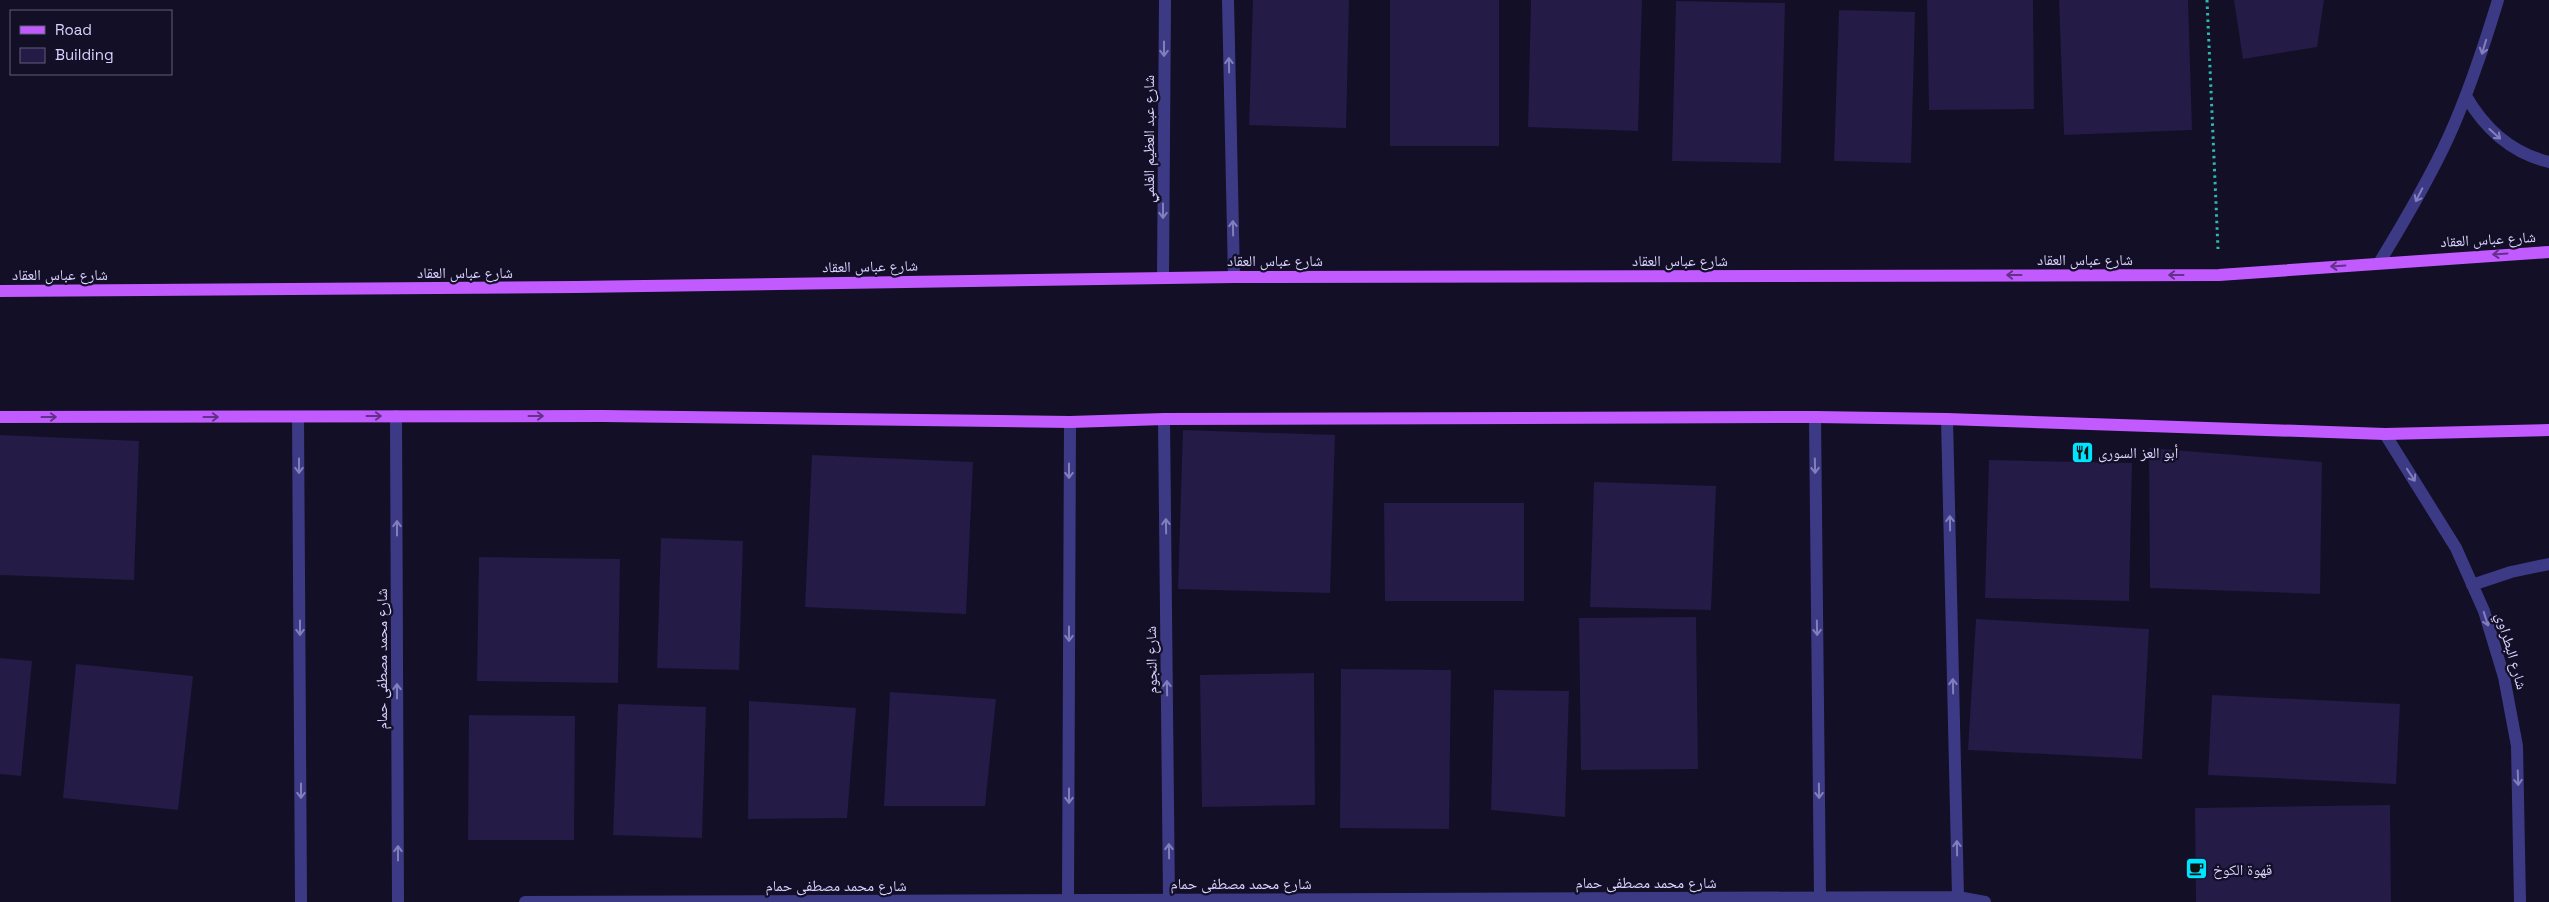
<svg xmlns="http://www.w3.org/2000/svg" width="2549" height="902" font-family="'Space Grotesk','Noto Naskh Arabic',sans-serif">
<rect width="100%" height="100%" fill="#130f26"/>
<path fill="#241b47" d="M1253 0H1349L1346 128 1249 125Z
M1390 0H1499V146H1390Z
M1531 0H1642L1638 131 1528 127Z
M1927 0H2033L2034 109 1929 110Z
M2059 0H2188L2192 130 2064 135Z
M2234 0H2324L2317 47 2243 59Z
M1676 1 1785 3 1781 163 1672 161Z
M1839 10 1915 12 1911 163 1834 161Z
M1183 430 1335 435 1330 593 1178 589Z
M0 435 139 441 134 580 0 575Z
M2149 448 2322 462 2320 594 2150 588Z
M812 455 973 462 966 614 805 607Z
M1989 460 2132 463 2129 601 1985 598Z
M1594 482 1716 486 1711 610 1590 607Z
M1384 503H1524V601H1385Z
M661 538 743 541 739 670 657 668Z
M479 557 620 559 618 683 477 681Z
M1696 617 1698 769 1581 770 1579 618Z
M1976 619 2149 629 2142 759 1968 750Z
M0 658 32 661 21 776 0 774Z
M76 664 193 676 178 810 63 798Z
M1341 669 1451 670 1449 829 1340 828Z
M1314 673 1315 805 1202 807 1200 675Z
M1494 690 1569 691 1565 817 1491 810Z
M890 692 996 699 985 806H884Z
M2212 695 2400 704 2396 784 2208 775Z
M749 701 856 708 847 818 748 819Z
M618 704 706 707 702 838 613 835Z
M469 715 575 716 574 840H468Z
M2390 805 2391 902H2196L2195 808Z"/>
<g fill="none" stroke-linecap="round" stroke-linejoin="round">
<path stroke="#2fb8b0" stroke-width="3" stroke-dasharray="2.5 4" stroke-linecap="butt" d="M2207 0 2218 249"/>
<path stroke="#3d3a85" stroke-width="12" d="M1228 0 1234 277
M1163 278 1165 0
M396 416 398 902
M298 417 301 902
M1815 417 1820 897
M1164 419 1169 900
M1947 419 1958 897
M1068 900 1070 422
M525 902 1958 897 1985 902"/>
<path stroke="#3d3a85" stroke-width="12" d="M2466 96C2485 129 2511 153 2549 162
M2379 263C2404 222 2429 180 2449 136 2469 92 2484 46 2498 0
M2385 434 2456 548 2484 611 2504 677 2517 746 2520 902
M2472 585 2511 572 2549 564"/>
<path stroke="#c25bff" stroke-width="12" d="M0 291 576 287 1234 277 2219 275 2549 252
M0 417 602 416 1070 422 1164 419 1815 417 1947 419 2385 434 2549 430"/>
</g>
<defs><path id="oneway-shaft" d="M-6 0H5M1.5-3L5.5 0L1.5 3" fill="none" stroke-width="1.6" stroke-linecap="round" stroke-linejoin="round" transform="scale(1.25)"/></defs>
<g stroke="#837fbc">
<use href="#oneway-shaft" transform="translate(2484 47) rotate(107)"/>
<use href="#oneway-shaft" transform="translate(1164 49) rotate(90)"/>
<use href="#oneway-shaft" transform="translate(1229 65) rotate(-91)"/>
<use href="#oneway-shaft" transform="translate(2495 134) rotate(42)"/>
<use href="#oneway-shaft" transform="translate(2419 195) rotate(117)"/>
<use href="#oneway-shaft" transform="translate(1163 211) rotate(90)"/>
<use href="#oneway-shaft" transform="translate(1233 228) rotate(-91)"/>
<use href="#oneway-shaft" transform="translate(299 466) rotate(90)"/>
<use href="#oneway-shaft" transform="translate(1815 466) rotate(89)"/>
<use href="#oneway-shaft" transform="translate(1069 471) rotate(90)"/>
<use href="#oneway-shaft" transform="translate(2411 475) rotate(57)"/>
<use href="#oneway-shaft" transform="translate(1950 523) rotate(-91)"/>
<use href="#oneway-shaft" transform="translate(1166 526) rotate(-91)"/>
<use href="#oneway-shaft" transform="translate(397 528) rotate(-90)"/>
<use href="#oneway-shaft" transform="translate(2486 619) rotate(72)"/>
<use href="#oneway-shaft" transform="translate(300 628) rotate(90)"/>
<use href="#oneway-shaft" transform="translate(1817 628) rotate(89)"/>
<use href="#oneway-shaft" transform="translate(1069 634) rotate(90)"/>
<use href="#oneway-shaft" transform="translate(1953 686) rotate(-91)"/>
<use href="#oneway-shaft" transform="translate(1167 688) rotate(-91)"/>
<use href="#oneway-shaft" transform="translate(397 691) rotate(-90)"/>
<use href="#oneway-shaft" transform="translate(2518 778) rotate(88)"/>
<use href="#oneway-shaft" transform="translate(301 791) rotate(90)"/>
<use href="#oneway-shaft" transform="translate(1819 791) rotate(89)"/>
<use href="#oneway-shaft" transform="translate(1069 796) rotate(90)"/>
<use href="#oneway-shaft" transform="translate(1957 848) rotate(-91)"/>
<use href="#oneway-shaft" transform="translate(1169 851) rotate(-91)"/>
<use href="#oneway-shaft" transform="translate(398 853) rotate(-90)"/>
</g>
<g stroke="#623188">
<use href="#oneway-shaft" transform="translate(2500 254) rotate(176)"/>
<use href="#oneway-shaft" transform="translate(2338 266) rotate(176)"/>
<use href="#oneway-shaft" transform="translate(2014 275) rotate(180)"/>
<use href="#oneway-shaft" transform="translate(2176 275) rotate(180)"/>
<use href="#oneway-shaft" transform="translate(374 416)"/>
<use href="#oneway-shaft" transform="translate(536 416)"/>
<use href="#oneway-shaft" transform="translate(49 417)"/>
<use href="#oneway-shaft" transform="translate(211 417)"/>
</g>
<defs>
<symbol id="restaurant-square" viewBox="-11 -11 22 22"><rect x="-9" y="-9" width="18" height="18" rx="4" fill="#00e5ff" stroke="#130f26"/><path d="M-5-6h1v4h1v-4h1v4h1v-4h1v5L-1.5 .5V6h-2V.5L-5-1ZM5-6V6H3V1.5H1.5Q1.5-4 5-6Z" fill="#111"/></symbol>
<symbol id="cafe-square" viewBox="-11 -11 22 22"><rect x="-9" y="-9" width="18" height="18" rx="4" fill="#00e5ff" stroke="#130f26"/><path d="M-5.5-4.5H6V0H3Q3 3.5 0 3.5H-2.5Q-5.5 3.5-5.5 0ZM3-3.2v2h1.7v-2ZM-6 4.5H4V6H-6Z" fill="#111"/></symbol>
</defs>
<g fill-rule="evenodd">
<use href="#restaurant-square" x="2070" y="440" width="25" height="25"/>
<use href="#cafe-square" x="2184" y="856" width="25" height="25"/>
</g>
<g text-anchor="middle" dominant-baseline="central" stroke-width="4.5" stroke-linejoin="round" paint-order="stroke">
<g font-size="15" fill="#d9d4ff" stroke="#130f26">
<text transform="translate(1148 139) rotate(-90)">شارع عبد العظيم الغلمي</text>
<text transform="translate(2488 239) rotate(-3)">شارع عباس العقاد</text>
<text x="2085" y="259">شارع عباس العقاد</text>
<text x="1275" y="260">شارع عباس العقاد</text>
<text x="1680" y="260">شارع عباس العقاد</text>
<text transform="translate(870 266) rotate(-1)">شارع عباس العقاد</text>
<text x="465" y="272">شارع عباس العقاد</text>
<text x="60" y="274">شارع عباس العقاد</text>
<text transform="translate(2512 651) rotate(74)">شارع البطراوي</text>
<text transform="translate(381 659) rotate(-90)">شارع محمد مصطفى حمام</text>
<text transform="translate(1151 660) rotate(-91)">شارع النجوم</text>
<text x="1646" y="882">شارع محمد مصطفى حمام</text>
<text x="1241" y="883">شارع محمد مصطفى حمام</text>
<text x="836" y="885">شارع محمد مصطفى حمام</text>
</g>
<g font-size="15" fill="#d9d4ff" stroke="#130f26" text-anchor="start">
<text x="2098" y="452">أبو العز السورى</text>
<text x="2213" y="869">قهوة الكوخ</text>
</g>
</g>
<rect x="10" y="10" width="162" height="65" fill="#130f26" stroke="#625e7d"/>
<rect x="20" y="26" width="25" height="8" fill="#c25bff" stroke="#625e7d"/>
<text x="55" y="35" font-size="15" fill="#d9d4ff">Road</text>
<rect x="20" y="48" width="25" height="15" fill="#241b47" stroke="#625e7d"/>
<text x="55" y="60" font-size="15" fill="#d9d4ff">Building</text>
</svg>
